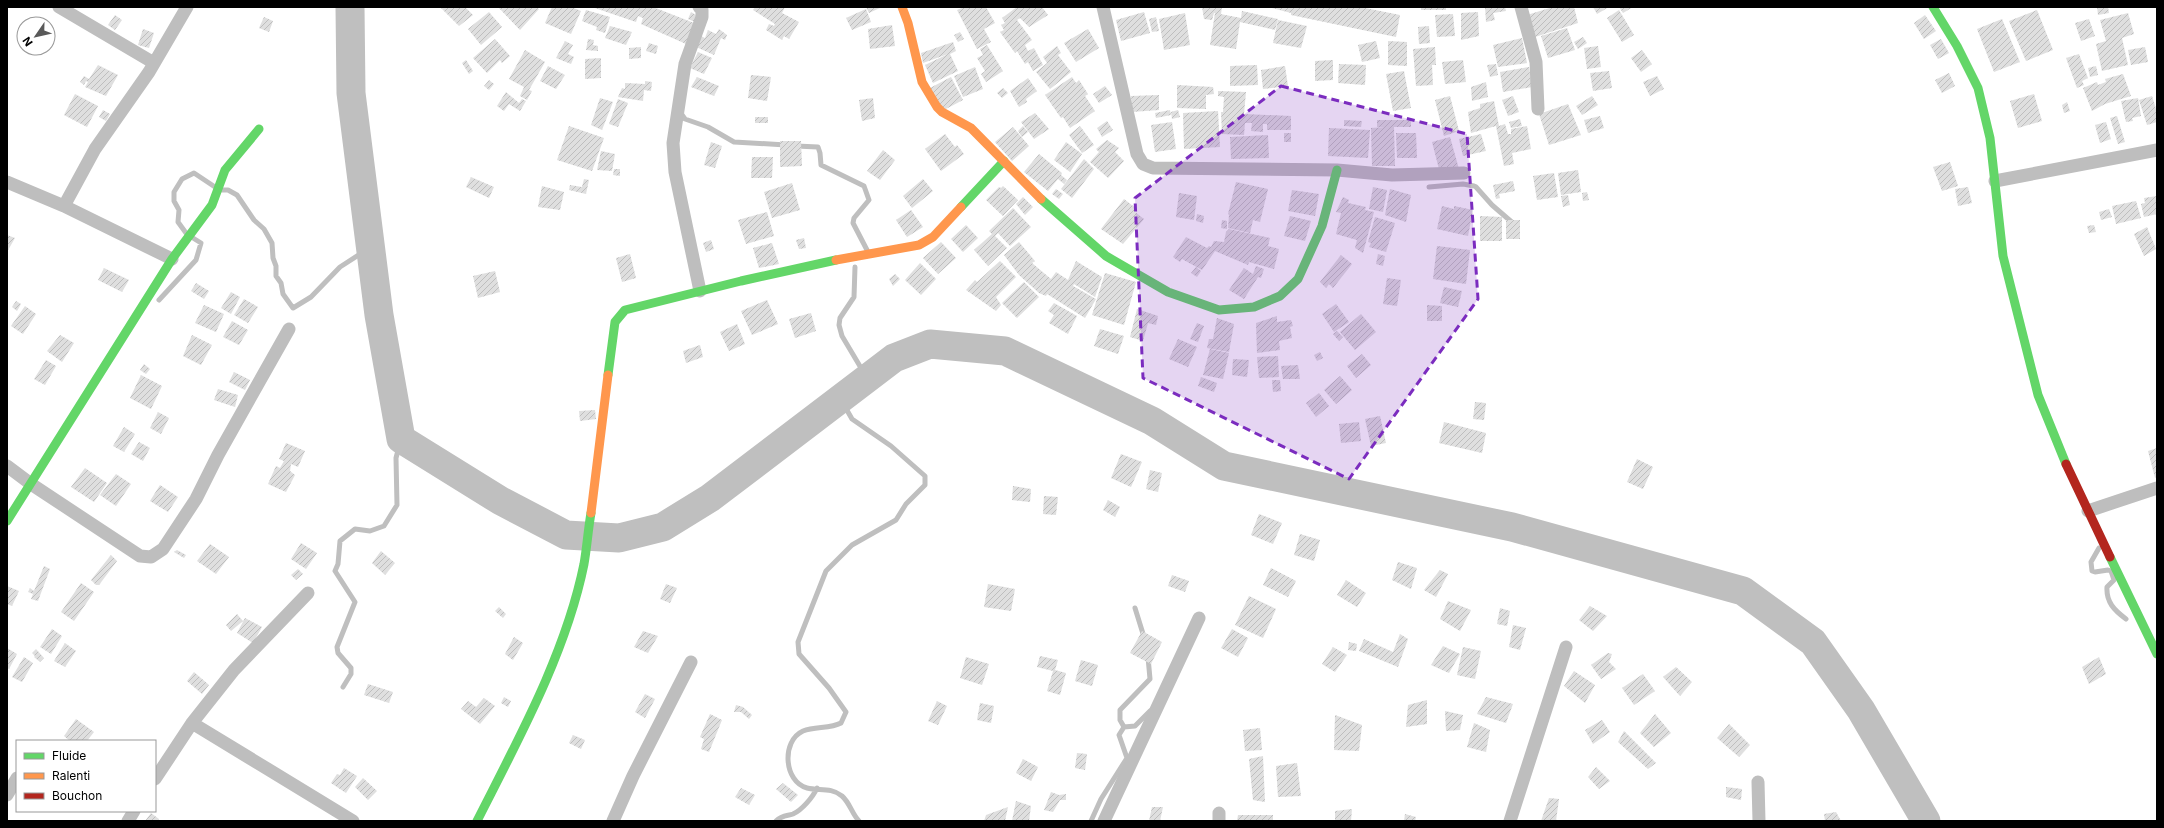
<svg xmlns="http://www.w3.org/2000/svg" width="2164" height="828" font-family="Inter,sans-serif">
<defs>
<pattern id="building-hatch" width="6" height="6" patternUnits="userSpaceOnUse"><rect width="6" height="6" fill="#dfdfdf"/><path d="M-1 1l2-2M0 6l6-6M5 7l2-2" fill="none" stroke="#bebebe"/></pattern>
</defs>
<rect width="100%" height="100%" fill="#fff"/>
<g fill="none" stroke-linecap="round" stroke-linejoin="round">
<path stroke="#bfbfbf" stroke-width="5" d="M680 112 685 119 708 127 734 142 786 145
M796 146 818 147 820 153 821 165 864 186 869 200 854 218 853 223 867 250
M1429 187 1463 184 1474 186
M1476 187 1492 205 1514 224
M222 190H228L237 195 254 220 264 229 272 243 273 258 276 266V276L281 283 283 294 293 308 311 297 340 267 371 247
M186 233 178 222 179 210 174 201V192L182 179 194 173 215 187
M855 267 854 297 840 318 839 325 842 336 867 378
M159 300 196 260 201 243 193 238
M840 398 852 419 891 446 925 476V485L906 504 896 520 852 545 826 571 798 642 799 654 829 688 846 712 841 723C830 729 815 726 803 731 781 741 784 782 807 788 819 791 831 787 842 796 850 803 852 814 859 821
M2099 548 2091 562 2092 571 2095 572 2108 570 2111 571 2114 580 2107 587C2106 602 2114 610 2126 619
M1135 608 1144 637
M343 687 351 674V668L338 653 337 647 355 602 335 571 338 564 340 541 355 529 370 531 384 526 397 505 396 458 401 439
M1124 727 1120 720V710L1150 679 1148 657
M776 821C782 815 787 816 793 814 802 810 813 797 817 788
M1091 821 1101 799 1127 758 1119 735 1124 727 1135 726 1150 711"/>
<path stroke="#bfbfbf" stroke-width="29" d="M350 7 351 93 379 315 401 439 501 501 566 535 619 538 663 527 710 498 894 358 930 344 1005 351 1152 421 1224 466 1512 527 1743 591 1813 642 1861 710 1926 821"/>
</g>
<path fill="url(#building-hatch)" d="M440 7H465L473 15 459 26Z
M498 7H536L539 9 520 30Z
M552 7H571L581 11 571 34 545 23Z
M592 7H653L694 23 686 44 641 24 643 18 638 16 636 22Z
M755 7H785L782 13 799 22 789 39 784 36 782 40 766 30 769 24 774 26 775 24 753 10Z
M866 7H882L869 13Z
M964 7H986L995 23 984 29 991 42 977 49 957 10Z
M1017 7H1042L1048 15 1029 27 1020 18 1017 20 1032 40 1025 45 1028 51 1034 48 1043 65 1033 71 1028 62 1025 64 1017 51 1015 53 1000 32 1004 30 1001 25 1005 23 1002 18Z
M1202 7H1222L1221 14 1214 13 1212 20 1204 19Z
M1268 7H1360L1400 15 1396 37 1291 15V13Z
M1421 7H1446V10H1421Z
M1485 7H1505L1506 11 1493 13 1495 20 1486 22Z
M1553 7H1574L1578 23 1532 38 1527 15Z
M1593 7H1609L1597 14Z
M1619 7H1633L1623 13Z
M2097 7H2108L2109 13 2098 15Z
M866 9 871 22 852 30 846 18Z
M586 10 610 17 605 33 596 30 597 27 582 21Z
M1619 10 1634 35 1622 42 1607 18Z
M2037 10 2053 50 2026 61 2009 21Z
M1242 11 1278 19 1275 30 1240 22 1236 49 1210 45 1215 13 1241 18Z
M489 12 502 27 481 45 468 29Z
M691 12 696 15 695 22 688 19Z
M1144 12 1150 33 1121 41 1116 20Z
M1478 12 1479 36 1461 40V13Z
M1185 13 1190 45 1164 50 1159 19Z
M2128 13 2134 34 2122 38 2128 65 2102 71 2096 44 2106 41 2100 20Z
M1453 14 1455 36 1437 37 1435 15Z
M115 15 122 20 115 30 108 25Z
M1925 15 1936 31 1924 39 1914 23Z
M264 17 273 21 269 32 259 28Z
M1156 17 1159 31 1152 32 1149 19Z
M2002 19 2020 62 1994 72 1977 29Z
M2089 19 2095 36 2081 41 2075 23Z
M1278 20 1307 26 1301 48 1273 43Z
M892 25 895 46 870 49 868 29Z
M610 26 632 32 626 45 605 38Z
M1429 26 1430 43 1419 44 1418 27Z
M1567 28 1575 50 1548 58 1541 36Z
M143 29 154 33 149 48 138 45Z
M719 29 727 35 725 40 721 38 714 55 694 46 699 35 705 38 708 30 716 34Z
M1088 29 1099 48 1076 62 1064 43Z
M960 32 964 39 958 42 954 35Z
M1583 37 1587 43 1578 49 1574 42Z
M1522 38 1527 63 1498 67 1493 45Z
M495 39 510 56 502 63 500 60 487 73 473 58Z
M588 39 594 40 593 45 598 46V51L586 50Z
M1941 39 1949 53 1938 59 1930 45Z
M565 41 573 45 568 54 574 57 571 64 556 58Z
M1376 41 1380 58 1362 62 1358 45Z
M1388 41 1407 42V66L1388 65Z
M953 42 956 51 950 54 958 71 933 83 925 65 948 54 923 63 921 53Z
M649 43 658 46 656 54 646 51Z
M987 45 1003 71 986 82 981 74 985 71 977 58 983 55 980 49Z
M1057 46 1061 53 1058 55 1071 72 1050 89 1036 72 1047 63 1043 57Z
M1598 46 1601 67 1587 69 1584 48Z
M641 47V58L629 59V48Z
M1435 47 1436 65H1432L1433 85 1416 86 1413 49Z
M2145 47 2148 62 2131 65 2128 50Z
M525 50 545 62 529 90 532 91 527 100 520 96 524 87 509 79Z
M1642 50 1652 64 1641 72 1631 58Z
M698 52 712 58 704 74 690 68Z
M2079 54 2088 78 2082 81 2084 85 2077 88 2066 58Z
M601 58V78L585 79V59Z
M466 60 473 71 469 74 462 63Z
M1333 60V80L1315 81V61Z
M1463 60 1466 82 1445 84 1442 62Z
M1339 64 1366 65 1365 85 1338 83Z
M1496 64 1498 75 1490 77 1487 65Z
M98 65 118 75 106 96 85 87 88 82 86 81 84 85 80 82 84 76 89 79Z
M1257 65 1258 85 1230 86V66Z
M548 66 565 75 556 89 540 81Z
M1285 66 1288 86 1263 89 1261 70Z
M2096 66 2098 75 2090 77 2088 68Z
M975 67 983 89 963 97 954 76Z
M1529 67 1532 87 1503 92 1500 72Z
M1404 71 1411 108 1393 111 1386 74Z
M1609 71 1612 88 1593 91 1590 73Z
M1949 73 1955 86 1942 93 1935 80Z
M2123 74 2131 96 2105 104 2092 111 2083 88 2097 82 2098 85 2106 82 2105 79Z
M751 75 771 77 767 101 748 98Z
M1657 76 1664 89 1650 96 1643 82Z
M697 77 719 86 714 96 691 87Z
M951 77 963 100 942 111 930 88Z
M1072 77 1076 83 1079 80 1088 94 1085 96 1095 111 1070 128 1063 117 1061 118 1045 95Z
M1028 78 1037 91 1026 99 1027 102 1019 107 1010 91Z
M489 80 494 84 489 90 484 86Z
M645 81 652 82 651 91 644 90 643 101 618 97 622 88 625 89V83L645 84Z
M1486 82 1488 97 1472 101 1471 87Z
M1177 85 1213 87 1214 94 1206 95V109L1177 108Z
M1105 86 1112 95 1099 103 1093 94Z
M1003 88 1008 93 1002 98 997 93Z
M1218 91 1246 92 1244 114 1291 116V130H1267V124H1263V132L1251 131 1252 123H1245L1244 135 1222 134 1221 112H1223L1224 97 1218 96Z
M506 92 519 103 522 99 526 101 520 111 509 104 504 111 497 106Z
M75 94 98 106 87 127 64 115Z
M2034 94 2042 121 2018 128 2010 101Z
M1159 95V110L1132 112 1131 96Z
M1450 96 1459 131 1444 136 1435 100Z
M1513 96 1519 112 1508 116 1502 100Z
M1592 96 1598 105 1582 115 1576 106Z
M2152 96 2157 112V122L2147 125 2139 100Z
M600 98 613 102 602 130 591 125Z
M873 98 875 118 862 121 859 100Z
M2138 98 2141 116 2132 118 2133 121 2126 122 2121 101Z
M618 99 628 103 618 127 609 124Z
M1494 101 1499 126 1505 124 1508 134H1511V129L1527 126 1531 149 1512 153 1514 164 1504 166 1496 126 1471 133 1468 112 1480 108V104Z
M2067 102 2070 111 2064 113 2062 105Z
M1568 104 1581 135 1549 145 1539 114Z
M103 110 110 114 106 121 99 117Z
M1170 110 1171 115 1156 118 1155 113Z
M1178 110 1180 117 1172 119 1171 112Z
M1218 111 1220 147 1184 149 1183 113Z
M1035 113 1049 129 1034 139 1021 122Z
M1600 116 1604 128 1588 133 1584 120Z
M2117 116 2125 142 2118 144 2110 118Z
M755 117H768V123H755Z
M1520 119 1522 126 1511 128 1509 122Z
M1344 120 1362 121 1361 127 1344 126Z
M1377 120H1411V127H1394L1395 166H1372L1371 128 1385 127H1377Z
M1107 121 1113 130 1102 137 1097 128Z
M1172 122 1176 149 1155 152 1151 125Z
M2106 122 2111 139 2100 143 2095 125Z
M569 126 604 138 592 171 557 160Z
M1023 126 1028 132 1022 137 1018 131Z
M1080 126 1094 145 1082 153 1069 135Z
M1013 127 1029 146 1012 161 995 142Z
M1329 128 1370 130 1368 158 1328 156Z
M1284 133H1291V142H1284Z
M1396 133H1416L1417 158H1397Z
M945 134 955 147 957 145 964 154 941 171 925 149Z
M1481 134 1486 151 1463 156 1459 139Z
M1268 135 1269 158 1231 159 1230 137Z
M1450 137 1459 169 1440 173 1432 142Z
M1107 140 1119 148 1115 152 1124 161 1108 178 1090 162 1099 152 1096 149Z
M780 141H801L802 166 780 167Z
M711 142 722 146 715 168 704 165Z
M1066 142 1082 154 1070 172 1054 160Z
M883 150 895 160 880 180 867 171Z
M601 151 615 154 612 171 597 170Z
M1039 154 1062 173 1061 175 1067 180 1064 184 1058 179 1048 191 1024 172Z
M752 157H773L772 178H751Z
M1084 159 1094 169 1072 198 1061 189Z
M1950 162 1958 186 1942 191 1933 167Z
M614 169H620V176L613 175Z
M1578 170 1581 192 1561 195 1558 173Z
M1554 173 1558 197 1537 200 1533 176Z
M471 177 494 187 489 198 466 187Z
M584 179 589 180 586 194 569 190 570 185 582 187Z
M923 179 933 191 912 208 903 196Z
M1513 181 1515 191 1499 194 1500 198 1496 199 1493 185Z
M1236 182 1268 189 1260 222 1253 220 1250 233 1228 228 1229 215 1228 214Z
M792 183 800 210 772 218 764 192Z
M542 186 564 192 560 210 538 207Z
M1003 186 1018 200 1003 216 986 200 999 187 1001 188Z
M1373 187 1387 190 1383 212 1369 209Z
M1968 187 1972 203 1958 206 1955 189Z
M1056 189 1063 194 1059 199 1052 194Z
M1390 189 1411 195 1406 222 1385 215Z
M1292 190 1319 194 1315 216 1288 211Z
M1587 192 1589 200 1583 201 1582 193Z
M1179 193 1197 196 1194 220 1176 217Z
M1568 195 1570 205 1563 207 1561 196Z
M2157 196V214L2144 217 2141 204 2145 203 2144 198Z
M1023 197 1033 207 1025 215 1016 204Z
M1343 197 1349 200 1348 203 1366 207 1365 210 1374 212 1363 253 1355 248 1357 240 1336 234 1341 213 1336 212Z
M1124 199 1137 209 1135 212 1144 219 1123 244 1101 229Z
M2136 201 2141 218 2116 224 2112 206Z
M1442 206 1454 209V206L1473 210 1468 236 1437 229Z
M1013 208 1031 227 1010 246 998 233 995 236 1007 248 988 266 974 250 992 234 989 231Z
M2109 209 2112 217 2101 220 2099 212Z
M911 210 923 227 907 237 896 220Z
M767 212 774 236 746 244 738 220Z
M1197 214 1204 216 1203 223 1196 221Z
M1290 216 1311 221 1305 241 1284 236Z
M1480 216 1502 217V241H1480Z
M1375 217 1395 223 1386 252 1369 247 1371 243 1368 242Z
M1222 220 1227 221V229L1221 228Z
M1506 220H1520V239H1506Z
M966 225 978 238 963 252 951 239Z
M2094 225 2096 232 2089 233 2087 226Z
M2147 227 2156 249 2144 256 2134 234Z
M1229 229 1270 238 1268 246 1279 249 1274 269 1249 262 1248 265 1215 251 1202 270 1182 259 1180 262 1173 257 1186 237 1207 248 1209 246 1211 247 1214 241 1224 242 1226 232Z
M7 235 15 238 7 252Z
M804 238 806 248 799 249 796 240Z
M711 240 714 249 706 252 703 243Z
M941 242 956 258 938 274 923 258Z
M1019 242 1035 261 1032 263 1051 279 1056 272 1068 280 1076 261 1102 277 1095 297 1074 284 1073 286 1096 299 1085 318 1047 294 1046 296 1039 293 1019 275 1004 255Z
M772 243 779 264 759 268 753 248Z
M1437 246 1470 250 1466 284 1433 279Z
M630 254 636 278 622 282 616 258Z
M1378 254 1385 256 1383 266 1376 264Z
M1341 255 1352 264 1333 288 1329 284 1326 288 1320 282Z
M1000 261 1016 277 996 297 1001 305 996 311 966 290 975 280 977 282Z
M920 263 936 279 921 295 905 280Z
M1256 266 1264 269 1261 278 1258 277 1244 299 1229 290 1244 268 1253 274Z
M1196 267 1201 271 1197 277 1191 273Z
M104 268 129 280 122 292 98 280Z
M495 271 500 292 478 298 473 276Z
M1105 273 1136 282 1124 325 1092 315Z
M895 274 900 279 893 286 889 279Z
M1387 278 1401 280 1397 306 1383 304Z
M1024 282 1039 297 1017 318 1002 303Z
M196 283 209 291 204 299 191 291Z
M1444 287 1462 291 1458 307 1440 303Z
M231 292 240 297 231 314 221 308Z
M244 299 258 307 248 323 234 315Z
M767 300 778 324 752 335 741 311Z
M16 301 21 304 17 311 12 307Z
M1054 303 1077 316 1068 334 1049 323 1054 315 1048 311Z
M1336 304 1349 322 1334 332 1322 314Z
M204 305 224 314 216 332 195 323Z
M1427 305 1442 306V321H1427Z
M25 306 36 314 23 334 11 326Z
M1137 309 1158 316 1156 325 1148 323 1143 341 1130 337Z
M811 313 816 331 795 338 789 319Z
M1361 314 1376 332 1355 350 1340 332Z
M1277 316V322L1291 320 1293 326 1290 327 1292 338 1279 341 1280 350 1257 353 1256 323Z
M1217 318 1234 324 1229 352 1207 348 1209 339H1213Z
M232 321 248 330 239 345 223 337Z
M1197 323 1204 326 1198 342 1190 339Z
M737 324 745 344 729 351 720 332Z
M1100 329 1124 336 1118 354 1094 346Z
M1337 331 1343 337 1339 341 1333 334Z
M60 335 74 343 62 362 47 351Z
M192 335 212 345 201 365 183 356Z
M1178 339 1197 347 1188 367 1169 359Z
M700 345 703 357 686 363 683 351Z
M1210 349 1229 353 1223 379 1203 375Z
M1320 352 1323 358 1317 361 1314 355Z
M1362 354 1371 365 1356 378 1347 366Z
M1278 356 1279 377 1259 378 1257 357Z
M1233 359 1249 360 1247 377 1232 375Z
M46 360 56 366 45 385 34 379Z
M144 364 150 369 146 374 140 370Z
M1298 365 1300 379H1283L1281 366Z
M234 372 250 380 245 390 229 382Z
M141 375 162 386 151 409 130 398Z
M1340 376 1352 390 1336 404 1324 390Z
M1201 377 1217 383 1214 392 1198 386Z
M1272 380H1280L1281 391 1273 392Z
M218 389 238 395 235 407 214 400Z
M1319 393 1329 406 1316 417 1306 403Z
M1475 402 1486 403 1484 420 1473 419Z
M595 410 596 419 580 421 579 411Z
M158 412 169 418 161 434 150 428Z
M1380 416 1386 443 1371 446 1365 419Z
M1359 422 1361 441 1341 443 1339 424Z
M1444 422 1486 433 1482 453 1439 443Z
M124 427 135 434 124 452 113 446Z
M139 442 150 448 143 461 131 454Z
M286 443 305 451 298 467 291 464 290 471 295 475 286 492 268 484 276 466 280 468 284 461 279 459Z
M2157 448V477L2155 478 2148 451Z
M1121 454 1142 462 1131 487 1111 478Z
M1637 459 1653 467 1643 489 1627 482Z
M85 468 107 483 94 502 71 487Z
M1150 470 1162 473 1158 492 1146 489Z
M116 474 131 484 116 506 100 495Z
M160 485 178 497 168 512 150 501Z
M1013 486 1031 489 1030 502 1012 500Z
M1044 496 1058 497 1056 515 1043 514Z
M1108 500 1120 507 1115 517 1103 510Z
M1259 514 1282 523 1273 544 1251 535Z
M1300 534 1320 540 1314 561 1294 555Z
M301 543 317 553 306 569 291 559Z
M210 544 229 557 216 574 197 561Z
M177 550 186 555 184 558 174 552Z
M381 551 395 563 385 575 372 563Z
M111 555 117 561 99 585H96L91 580Z
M1398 562 1417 568 1411 589 1392 580Z
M44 566 50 569 38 601 31 599 33 594 28 592 30 588 34 591Z
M1271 568 1296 581 1288 597 1263 585Z
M298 569 303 574 296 580 291 575Z
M1440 570 1448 574 1436 597 1424 590Z
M1172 575 1189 581 1185 592 1168 586Z
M1346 580 1366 593 1357 607 1337 595Z
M81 583 94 592 74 621 61 612Z
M666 584 677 588 670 603 660 599Z
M988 584 1015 589 1011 611 984 607Z
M7 586 19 591 12 606 7 604Z
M1249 596 1276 609 1263 638 1235 625Z
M1448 601 1471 610 1460 631 1440 619Z
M1590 606 1607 616 1593 631 1579 620Z
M499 607 506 614 503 618 495 611Z
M1500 608 1510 611 1507 626 1497 624Z
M237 614 243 621 231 631 226 625Z
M245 618 262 627 253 643 237 633Z
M1513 625 1526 628 1520 650 1509 647Z
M52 629 62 636 51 654 40 647Z
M1232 629 1248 638 1238 657 1221 648Z
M643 631 658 636 648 653 634 647Z
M1142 631 1162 642 1151 664 1130 653Z
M1400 634 1408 639 1398 667 1359 651 1364 639 1393 652Z
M514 637 523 643 513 660 505 654Z
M1349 642 1357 644 1356 651 1348 650Z
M65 643 76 651 65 667 54 661Z
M1443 646 1460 654 1449 673 1431 665Z
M1333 647 1347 655 1335 672 1322 664Z
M1463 647 1481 651 1475 679 1457 675Z
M7 648 17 654 9 669 7 668Z
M36 649 44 658 40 662 34 657 35 656 32 653Z
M1608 653 1612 654 1609 662 1616 669 1601 679 1591 665Z
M1040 656 1058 660 1055 670 1066 673 1060 695 1047 691 1053 671 1037 667Z
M24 657 33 663 22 682 12 677Z
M966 657 989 664 982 685 960 678Z
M2099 657 2106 674 2089 684 2082 667Z
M1081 660 1098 665 1092 686 1075 681Z
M1676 667 1692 682 1680 696 1663 677Z
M1574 671 1595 685 1585 703 1564 686Z
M194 672 209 685 202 694 187 681Z
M1643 674 1655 691 1634 705 1622 688Z
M368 684 393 692 389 703 364 695Z
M645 694 655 699 645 718 635 712Z
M504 697 511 701 508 707 501 703Z
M1486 697 1513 704 1506 723 1477 714Z
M484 698 495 706 480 724 461 709 468 701 476 707Z
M1427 700V724L1406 727 1408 705Z
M937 701 947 706 938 725 928 721Z
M980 703 994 706 991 723 977 720Z
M736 705 743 707 752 715 749 719 741 712H734Z
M1445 711 1463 715 1460 730 1446 731Z
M710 714 722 720 709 752 701 749 704 739 700 737Z
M1655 714 1671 733 1654 747 1640 733Z
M1335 715 1362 725 1359 751 1334 750Z
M76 719 94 732 87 741H70L64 736Z
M1602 720 1610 732 1593 744 1585 730Z
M1474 723 1490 730 1486 752 1467 747Z
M1729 724 1750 745 1739 757 1717 738Z
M1260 728 1262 750 1245 751 1243 730Z
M1624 731 1656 763 1648 769 1618 742Z
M573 735 585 740 581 749 569 743Z
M1077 753 1087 754 1085 770 1075 768Z
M1263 756 1265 802 1253 800 1249 759Z
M1023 759 1038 767 1031 781 1016 773Z
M1297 763 1301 796 1278 797 1276 766Z
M1596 767 1610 781 1599 789 1588 777Z
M344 768 357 776 346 793 331 783 337 774 340 775Z
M363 778 377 791 368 800 355 787Z
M783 783 798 795 791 802 776 789Z
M1726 787 1742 789 1741 800 1726 797Z
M741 788 755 795 749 805 735 797Z
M1051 792 1059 795 1066 794V800H1060L1053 812 1044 810Z
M1549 798 1559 799 1556 821H1541Z
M1016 801 1031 806 1029 821H1012Z
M1008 807 1005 821H984L986 815Z
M1152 807H1163L1160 821H1149Z
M1352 809 1351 821H1335V811Z
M1836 812 1841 821H1825L1824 814Z
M151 813 159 819 157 821H145Z
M1405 814 1416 817 1415 821H1404Z
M1238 815H1273V821H1237Z"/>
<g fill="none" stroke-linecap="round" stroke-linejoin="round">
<path stroke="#bebebe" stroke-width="13" d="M59 7 154 63
M699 7 702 10V17L685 64 673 143 675 172 700 291
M1103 7 1137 154 1143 164 1153 168 1337 170 1392 175 1464 173
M1521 7 1536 62 1538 109
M1995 181 2157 150
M7 182 64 206 172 259
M64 206 95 149 149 72 187 7
M7 466 31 484 140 556 151 557 163 549 196 499 218 455 289 329
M2088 511 2157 488
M192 723 353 821
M155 779 192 723 234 670 308 593
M1758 782 1759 821
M7 795 17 778
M1219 813V821
M128 821 134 811
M613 821 633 776 691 662
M1104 821 1199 618
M1510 821 1566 647"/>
<path stroke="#63d668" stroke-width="9" d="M1933 7 1957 46 1978 88 1990 138 2003 256 2038 395 2066 464
M1041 199 1106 256 1168 292 1219 310 1254 307 1280 296 1298 279 1322 226 1337 170
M961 207 1004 161
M608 375 615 322 625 310 741 281 836 260
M7 521 172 259 212 205 225 170 259 129
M2110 557 2157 654
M477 821C518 740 566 653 584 564 587 547 588 530 591 513"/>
<path stroke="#ff974d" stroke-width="9" d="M902 7 908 23 922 82 937 107 942 112 971 128 1041 199
M836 260 919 245 933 237 961 207
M591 513 608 375"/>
<path stroke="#b3261e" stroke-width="9" d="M2066 464 2110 557"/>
</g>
<path fill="#7b2cbf" fill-opacity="0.2" stroke="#7b2cbf" stroke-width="3" stroke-dasharray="8 5" stroke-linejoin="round" d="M1281 86 1467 134 1478 299 1349 479 1143 378 1135 198Z"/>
<rect width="2164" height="828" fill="none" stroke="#000000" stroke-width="16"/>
<rect x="16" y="740" width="140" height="72" fill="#ffffff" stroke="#999999"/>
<rect x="24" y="753" width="20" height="6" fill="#63d668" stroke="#999999"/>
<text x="52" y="760" font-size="12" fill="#000000">Fluide</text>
<rect x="24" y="773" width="20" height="6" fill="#ff974d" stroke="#999999"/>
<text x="52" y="780" font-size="12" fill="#000000">Ralenti</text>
<rect x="24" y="793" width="20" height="6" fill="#b3261e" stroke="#999999"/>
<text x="52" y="800" font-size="12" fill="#000000">Bouchon</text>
<g transform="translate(36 36) rotate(236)"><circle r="19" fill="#ffffff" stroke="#999999"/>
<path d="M0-3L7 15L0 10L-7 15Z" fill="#595959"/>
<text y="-6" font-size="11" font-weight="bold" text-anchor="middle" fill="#000000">N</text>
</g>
</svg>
